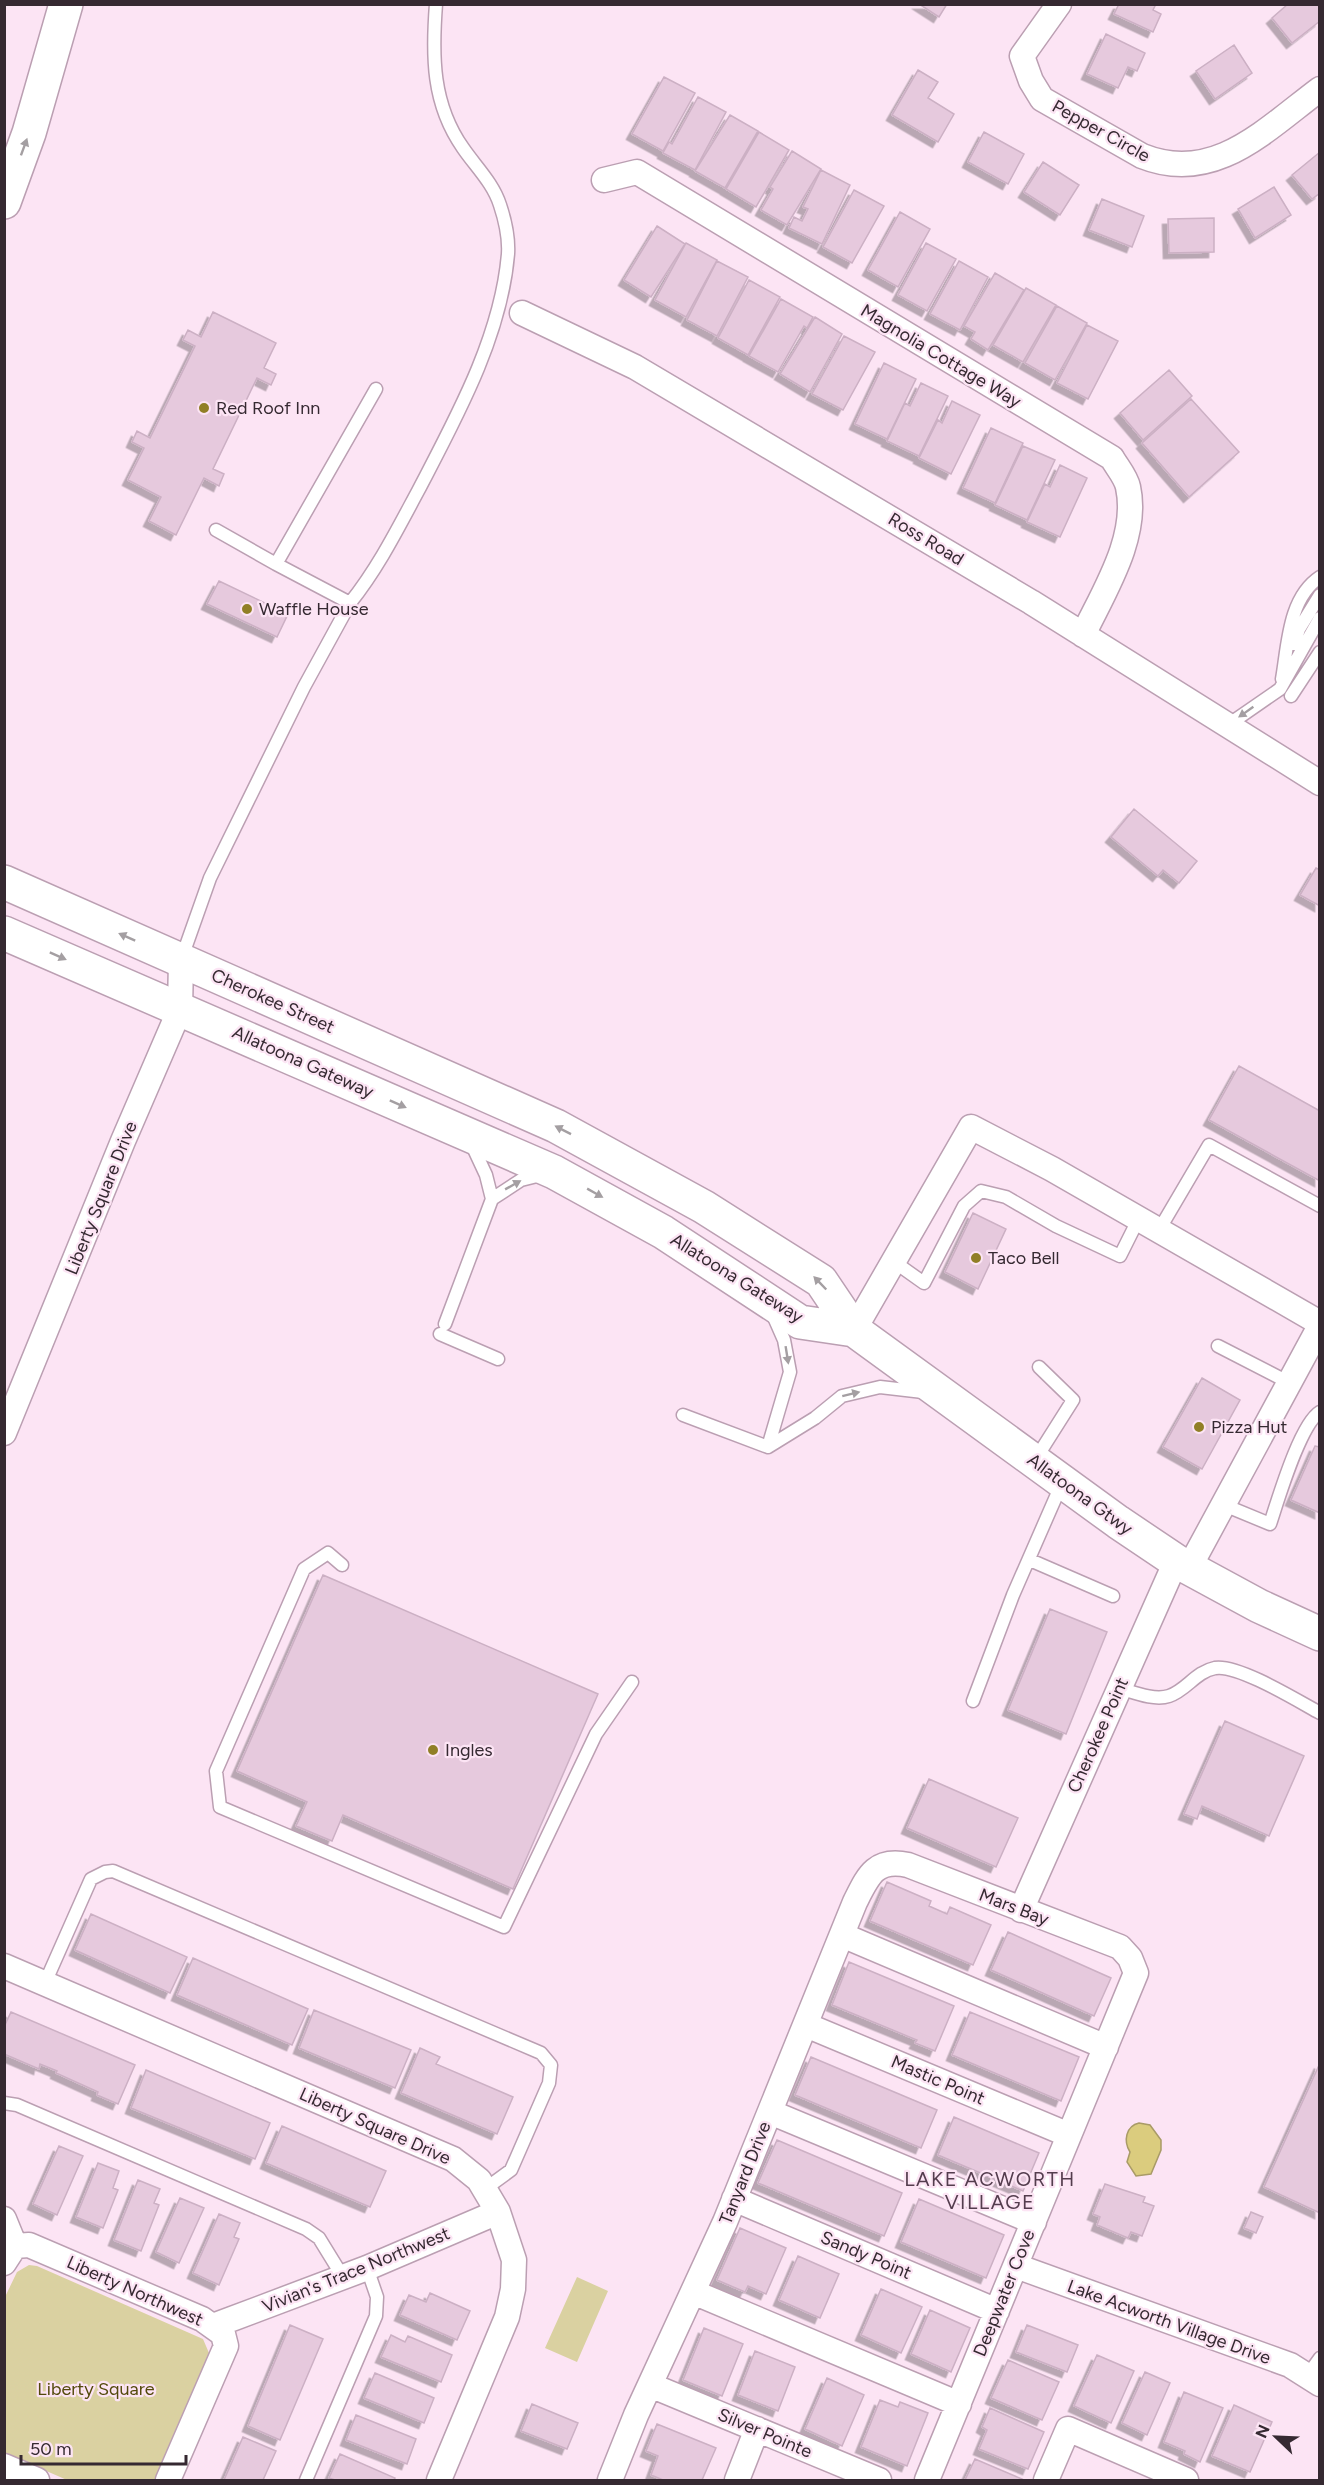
<svg xmlns="http://www.w3.org/2000/svg" width="1324" height="2485" font-family="Figtree,sans-serif">
<defs>
<filter id="shadow"><feDropShadow dx="-5.5" dy="5.5" stdDeviation="0" flood-color="#0004"/></filter>
</defs>
<rect width="100%" height="100%" fill="#fce4f4"/>
<path fill="#dad1a1" d="M29 2265 37 2266 203 2339 209 2353 207 2359 156 2480H67L5 2453V2297L17 2272Z
M577 2277 608 2291 577 2362 545 2348Z"/>
<path fill="#dbcc7e" stroke="#a99b67" stroke-width="1.5" d="M1139 2123 1150 2125 1161 2140V2150L1151 2174 1136 2176 1127 2162 1130 2152C1123 2141 1126 2126 1139 2123Z"/>
<path fill="#e6c9dd" stroke="#ccb0c4" stroke-width="1.5" filter="url(#shadow)" d="M919 4H947L939 17Z
M1119 4H1156L1153 10 1161 14 1153 32 1114 14Z
M1288 4H1317L1320 8V21L1292 43 1272 18Z
M1106 34 1145 53 1137 71 1128 67 1118 88 1087 74Z
M1234 45 1252 73 1215 99 1196 71Z
M918 70 938 82 928 98 954 114 938 142 892 115Z
M664 77 695 93 663 151 632 134Z
M698 97 726 112 695 170 663 153 669 142 672 144Z
M730 115 758 131 725 188 695 171Z
M759 132 789 150 756 207 726 189Z
M984 132 1024 154 1008 184 968 162Z
M792 151 821 169 787 225 761 210 773 189 770 187Z
M1320 152V193L1312 199 1292 175Z
M1043 162 1079 185 1060 215 1024 192Z
M821 170 850 185 822 244 789 228 794 217 802 221 808 209 803 207Z
M1274 187 1291 215 1255 238 1238 209Z
M854 190 884 206 852 263 823 247Z
M1102 199 1144 216 1132 247 1089 230Z
M900 212 930 229 898 287 868 270Z
M1214 218V252L1169 253 1168 219Z
M657 226 685 244 651 297 624 280Z
M686 243 717 260 686 317 655 300Z
M926 243 956 259 927 311 898 295Z
M717 261 748 277 717 336 687 320Z
M959 261 988 277 960 330 930 314Z
M995 273 1024 290 988 350 971 339 975 332 964 326Z
M749 280 780 297 748 355 718 338Z
M1026 288 1056 305 1023 362 993 345Z
M781 299 813 317 807 328 804 326 778 372 749 356Z
M1057 306 1087 323 1055 380 1025 363Z
M213 312 276 343 264 368 276 374 271 385 257 378 213 469 224 474 219 486 204 478 176 535 149 521 161 497 128 480 144 448 132 442 137 431 150 438 195 346 183 340 188 330 201 337Z
M815 317 842 334 810 392 780 374Z
M1087 325 1118 341 1088 399 1057 383Z
M844 336 875 352 843 410 812 394Z
M884 363 916 379 887 439 855 424Z
M1169 370 1192 396 1143 440 1120 413Z
M921 383 948 396 919 456 887 441 905 403 910 406Z
M1191 399 1239 452 1189 497 1142 443Z
M952 401 980 415 951 474 919 458 938 420 942 423Z
M991 428 1023 443 995 503 963 488Z
M1023 446 1055 460 1027 520 995 505Z
M1060 465 1087 478 1060 537 1027 522 1045 484 1050 487Z
M219 581 288 614 277 637 207 604Z
M1134 809 1197 861 1179 883 1163 870 1158 876 1111 837Z
M1316 868 1320 870V906L1300 895Z
M1239 1066 1320 1111V1181L1209 1120Z
M973 1213 1006 1229 978 1289 945 1272Z
M1202 1378 1240 1400 1202 1469 1163 1447Z
M1315 1446 1320 1447V1513L1291 1500Z
M323 1575 598 1694 513 1889 343 1815 332 1841 296 1826 307 1802 237 1771Z
M1050 1609 1107 1632 1066 1734 1008 1710Z
M1225 1721 1304 1756 1269 1836 1202 1806 1197 1819 1184 1814Z
M929 1779 1018 1818 996 1867 907 1828Z
M887 1882 931 1901 929 1906 947 1914 950 1907 991 1925 973 1965 870 1921Z
M91 1914 187 1957 170 1993 75 1950Z
M1008 1932 1111 1978 1094 2016 991 1970Z
M193 1958 308 2009 292 2045 177 1995Z
M849 1962 954 2006 935 2051 915 2043 917 2040 832 2005Z
M314 2010 411 2050 395 2088 299 2048Z
M11 2012 135 2065 118 2104 97 2095 98 2092 56 2073 57 2071 40 2064 39 2069 4 2054V2027Z
M970 2012 1079 2057 1061 2101 952 2055Z
M420 2048 440 2057 436 2064 513 2097 497 2134 401 2093Z
M811 2057 937 2110 921 2148 795 2095Z
M1320 2063V2213L1264 2187Z
M146 2070 270 2123 255 2159 131 2108Z
M954 2117 1039 2153 1023 2191 938 2155Z
M282 2126 386 2171 370 2207 266 2163Z
M777 2140 902 2193 884 2236 758 2183Z
M59 2146 83 2156 57 2215 33 2204Z
M98 2163 119 2171 113 2188 118 2190 103 2228 76 2217Z
M138 2180 160 2189 154 2203 159 2205 141 2251 114 2240Z
M1105 2184 1145 2197 1143 2202 1154 2206 1142 2236 1131 2232 1128 2238 1097 2225 1100 2217 1093 2214Z
M180 2198 204 2208 179 2263 156 2252Z
M919 2199 1004 2235 986 2278 901 2242Z
M1251 2212 1263 2217 1256 2233 1244 2228Z
M219 2214 240 2223 234 2237 239 2239 219 2285 193 2273Z
M740 2228 786 2248 766 2294 748 2286 745 2292 717 2280Z
M798 2256 839 2274 820 2318 779 2300Z
M881 2289 922 2307 901 2353 861 2335Z
M430 2293 470 2311 457 2340 400 2315 409 2295 426 2302Z
M930 2310 970 2328 951 2372 911 2354Z
M290 2325 323 2339 280 2440 248 2426Z
M1027 2325 1078 2345 1067 2372 1016 2352Z
M704 2328 743 2344 722 2396 683 2380Z
M391 2335 405 2342 408 2336 452 2355 441 2382 381 2357Z
M755 2351 795 2367 778 2411 738 2395Z
M1097 2355 1134 2371 1111 2423 1074 2406Z
M1008 2360 1059 2382 1042 2420 991 2398Z
M1145 2372 1170 2383 1147 2435 1122 2423Z
M375 2373 434 2398 424 2423 364 2398Z
M827 2378 864 2395 842 2446 805 2429Z
M1184 2392 1223 2408 1200 2462 1184 2454 1185 2451 1164 2442Z
M880 2400 898 2407 900 2402 928 2413 907 2466 861 2447Z
M532 2404 578 2423 567 2449 521 2431Z
M1234 2405 1272 2422 1250 2472 1212 2456Z
M990 2408 1044 2432 1028 2469 979 2449 987 2430 982 2427Z
M356 2415 416 2439 407 2464 346 2440Z
M657 2424 716 2448 702 2480H663L651 2475 658 2456 646 2451Z
M243 2437 276 2451 263 2480H224Z
M340 2454 395 2478 394 2480H335L329 2478Z
M975 2459 1022 2479 1021 2480H965Z"/>
<g fill="none" stroke-linecap="round" stroke-linejoin="round">
<defs>
<path id="service" d="M216 530 276 564
M350 603C378 568 397 530 418 491 456 418 501 337 508 254 509 238 505 220 500 205 493 183 476 167 463 148 432 104 432 56 436 4
M1294 644 1299 629 1320 595
M1282 679C1288 646 1288 598 1320 577
M1291 696 1320 652
M1228 725 1280 689 1320 618
M181 960 210 878 304 687 350 603 276 564 376 389
M472 1145 486 1175 492 1199 521 1180 541 1175
M1159 1230 1209 1145 1320 1206
M893 1261 924 1283 964 1206 981 1191 1006 1197 1056 1226 1120 1256 1139 1218
M773 1315 784 1340 790 1372 768 1447 815 1418 842 1396 880 1387 923 1392
M445 1324 492 1199
M440 1334 498 1359
M1218 1346 1290 1383
M683 1415 768 1447
M1035 1460 1073 1400 1039 1367
M1224 1505 1270 1524C1278 1500 1300 1424 1320 1412
M1030 1560 1113 1596
M342 1565 328 1553 304 1569 216 1771 220 1807 504 1927 596 1734 632 1682
M1119 1688C1133 1692 1154 1701 1169 1696 1187 1690 1195 1672 1215 1668 1238 1664 1298 1701 1320 1713
M973 1701 1013 1595 1062 1483
M45 1983 91 1879 105 1872 113 1871 534 2050 541 2053 551 2065 549 2083 511 2170 485 2189
M4 2103 17 2105 306 2229 319 2238 343 2277
M1307 2376 1320 2358
M306 2480 376 2316 377 2297 367 2268"/>
<path id="minor" d="M1059 4 1022 56 1031 81 1042 99 1142 156C1214 185 1265 130 1320 89
M604 180 637 172 1112 458C1117 467 1126 477 1128 487 1139 537 1104 591 1083 635
M522 313 635 367 1031 602 1320 783
M854 1330 971 1127 1052 1169 1320 1323
M4 1433 123 1141 180 1009 181 961
M1189 1568 1320 1326
M1021 1910 1176 1561
M842 1935 1106 2047
M4 1966 453 2159 479 2180 498 2212 514 2260 513 2289 507 2317 439 2480
M806 2025 1069 2135
M770 2112 1034 2222
M734 2199 997 2311
M4 2219 15 2246
M4 2263 15 2246 29 2245 202 2319 223 2334 226 2346 168 2480
M1016 2266 1290 2365 1320 2384
M693 2292 959 2404
M213 2326 367 2268 498 2212
M650 2385 879 2480
M4 2466 37 2480
M610 2480 636 2415 725 2222 855 1902C868 1876 875 1858 908 1865L1120 1947 1130 1958 1136 1973 927 2480
M737 2480 757 2429
M1046 2480 1068 2429 1186 2480"/>
<path id="primary" d="M4 882 556 1126 704 1207 821 1281 854 1330 1118 1522 1176 1561 1259 1606 1320 1634
M4 933 554 1172 663 1232 800 1322 854 1330"/>
<path id="motorway" d="M4 202 29 133 66 4"/>
</defs>
<use href="#service" stroke="#bb9fb2" stroke-width="15"/>
<use href="#minor" stroke="#bb9fb2" stroke-width="27"/>
<use href="#primary" stroke="#bb9fb2" stroke-width="36"/>
<use href="#motorway" stroke="#bb9fb2" stroke-width="36"/>
<use href="#service" stroke="#fff" stroke-width="12"/>
<use href="#minor" stroke="#fff" stroke-width="24"/>
<use href="#primary" stroke="#fff" stroke-width="33"/>
<use href="#motorway" stroke="#fff" stroke-width="33"/>
</g>
<defs><path id="oneway-solid" d="M-6-.8H1V-3.2L6.5 0L1 3.2V.8H-6Z" transform="scale(1.5)"/></defs>
<g fill="#a49fa2">
<use href="#oneway-solid" transform="translate(24 147) rotate(-70)"/>
<use href="#oneway-solid" transform="translate(1246 712) rotate(145)"/>
<use href="#oneway-solid" transform="translate(127 937) rotate(-156)"/>
<use href="#oneway-solid" transform="translate(58 956) rotate(24)"/>
<use href="#oneway-solid" transform="translate(398 1104) rotate(24)"/>
<use href="#oneway-solid" transform="translate(563 1130) rotate(-153)"/>
<use href="#oneway-solid" transform="translate(513 1185) rotate(-29)"/>
<use href="#oneway-solid" transform="translate(595 1193) rotate(29)"/>
<use href="#oneway-solid" transform="translate(820 1283) rotate(-134)"/>
<use href="#oneway-solid" transform="translate(787 1355) rotate(81)"/>
<use href="#oneway-solid" transform="translate(851 1394) rotate(-14)"/>
</g>
<g fill="#907f26" stroke="#fce4f4" stroke-width="2">
<circle cx="204" cy="408" r="6"/>
<circle cx="247" cy="609" r="6"/>
<circle cx="976" cy="1258" r="6"/>
<circle cx="1199" cy="1427" r="6"/>
<circle cx="433" cy="1750" r="6"/>
</g>
<g text-anchor="middle" dominant-baseline="central" stroke-width="4.5" stroke-linejoin="round" paint-order="stroke">
<g font-size="18" fill="#352931" stroke="#fce4f4">
<text transform="translate(1101 131) rotate(29)">Pepper Circle</text>
<text transform="translate(941 356) rotate(31)">Magnolia Cottage Way</text>
<text transform="translate(926 539) rotate(31)">Ross Road</text>
<text transform="translate(273 1001) rotate(24)">Cherokee Street</text>
<text transform="translate(303 1062) rotate(24)">Allatoona Gateway</text>
<text transform="translate(101 1198) rotate(-68)">Liberty Square Drive</text>
<text transform="translate(737 1278) rotate(32)">Allatoona Gateway</text>
<text transform="translate(1080 1494) rotate(36)">Allatoona Gtwy</text>
<text transform="translate(1098 1735) rotate(-66)">Cherokee Point</text>
<text transform="translate(1014 1907) rotate(21)">Mars Bay</text>
<text transform="translate(938 2080) rotate(23)">Mastic Point</text>
<text transform="translate(375 2126) rotate(24)">Liberty Square Drive</text>
<text transform="translate(745 2173) rotate(-68)">Tanyard Drive</text>
<text transform="translate(866 2255) rotate(23)">Sandy Point</text>
<text transform="translate(356 2270) rotate(-22)">Vivian's Trace Northwest</text>
<text transform="translate(135 2291) rotate(24)">Liberty Northwest</text>
<text transform="translate(1004 2293) rotate(-68)">Deepwater Cove</text>
<text transform="translate(1169 2322) rotate(20)">Lake Acworth Village Drive</text>
<text transform="translate(765 2433) rotate(23)">Silver Pointe</text>
</g>
<g font-size="18" fill="#352931" stroke="#fce4f4" text-anchor="start">
<text x="216" y="408">Red Roof Inn</text>
<text x="259" y="609">Waffle House</text>
<text x="988" y="1258">Taco Bell</text>
<text x="1211" y="1427">Pizza Hut</text>
<text x="445" y="1750">Ingles</text>
</g>
<g font-size="18" fill="#53490b" stroke="#fce4f4">
<text x="96" y="2389">Liberty Square</text>
</g>
<g font-size="20" letter-spacing="1.5" fill="#543d4e" stroke="#fce4f4">
<text x="990" y="2179">LAKE ACWORTH<tspan x="990" dy="23">VILLAGE</tspan></text>
</g>
</g>
<rect width="1324" height="2485" fill="none" stroke="#352931" stroke-width="12"/>
<g transform="translate(1276 2437) rotate(293)" stroke="#fce4f4" stroke-width="4.5" paint-order="stroke">
<path d="M0-4.5L10 22L0 15L-10 22Z" fill="#352931"/>
<text y="-9" font-size="16" font-weight="bold" text-anchor="middle" fill="#352931">N</text>
</g>
<path d="M21 2455v9h165v-9" fill="none" stroke="#352931" stroke-width="3"/>
<text x="30" y="2455" font-size="18" fill="#352931" stroke="#fce4f4" stroke-width="4.5" paint-order="stroke">50 m</text>
</svg>
